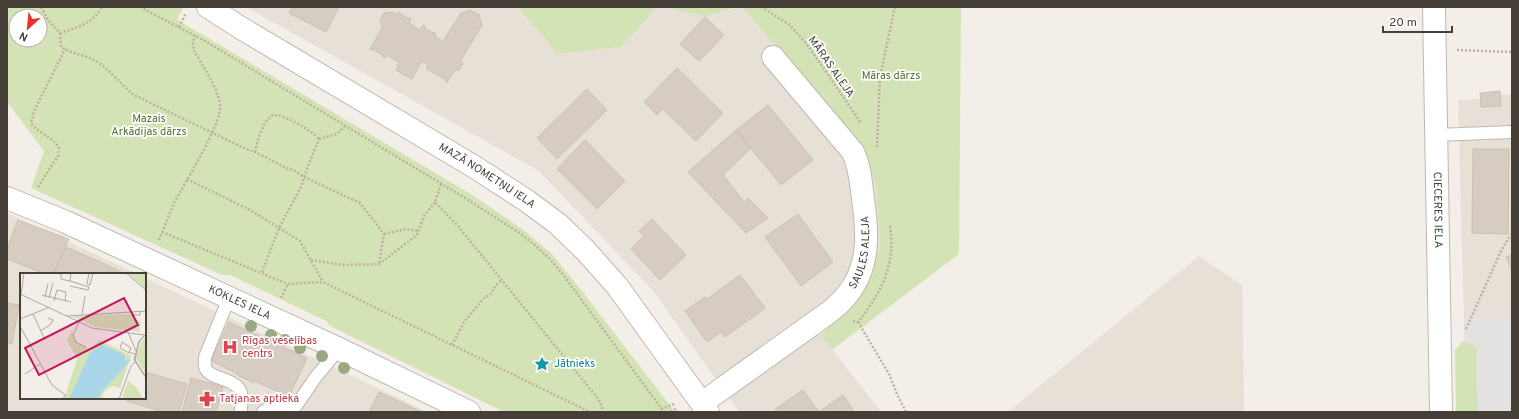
<svg xmlns="http://www.w3.org/2000/svg" width="1519" height="419" font-family="Overpass,sans-serif">
<rect width="100%" height="100%" fill="#f3efe8"/>
<path fill="#e6e0d7" d="M246 7H518L559 54 621 47 657 7H663L705 16 743 7 865 153 876 186 880 247 858 294 828 344 881 412H739L655 293 539 171Z
M1512 94V318H1464L1458 100 1481 99 1482 107 1501 106 1500 95Z
M7 213 137 274H21V398H145V278L428 412H7Z
M1199 256 1242 285 1244 412H1008Z"/>
<path fill="#d3e3b5" fill-rule="evenodd" d="M7 7H181L183 8 177 20 198 32 474 196 525 231 553 255 582 291 675 412H504L330 326 326 321 230 275H222L31 188 44 151 7 102ZM16 16H40V40H16Z
M518 7H657L621 47 558 54Z
M663 7H740L705 16Z
M743 7H961L959 254 832 350 821 336 858 294 880 247 876 186 865 153Z
M1467 341 1473 344 1477 349 1478 412H1456L1455 350 1462 342Z"/>
<path fill="#e4e2e0" d="M1464 318H1512V412H1478L1477 349 1473 344 1464 342Z"/>
<path fill="#d6ccc2" stroke="#cdc0b3" d="M292 7H339L326 32 289 13Z
M470 10 479 15 482 25 461 60 463 64 459 70H455L447 82 445 81 446 80 427 69 426 67 428 65 422 61 412 79 396 70 399 66 397 65 398 64 400 63 387 55 385 58 383 57 384 56 373 49 372 50 370 49 382 28 380 20 384 13 392 12 397 15 398 12 409 19 410 17 411 18 409 23 420 30 423 25 425 26 424 28 433 33 434 32H435L434 34 436 35 435 37 443 41 461 13Z
M705 17 724 35 699 61 680 44Z
M677 68 723 113 696 141 663 109 657 115 644 102Z
M587 89 607 110 557 159 537 138Z
M1500 91 1501 106 1481 107 1480 93Z
M768 105 813 160 781 185 736 130Z
M736 130 751 148 723 175 745 203 748 198 768 218 746 233 688 172Z
M585 140 625 181 597 209 557 169Z
M1473 149H1509L1508 234 1472 233Z
M798 214 833 262 801 286 765 237Z
M652 219 686 255 660 280 631 249 644 236 639 231Z
M18 220 69 239 53 274H45L7 259V249Z
M66 247 107 265 121 272 120 274H53Z
M1512 255V271L1506 257Z
M740 275 765 308 725 337 721 332 707 342 685 311 705 297 707 299Z
M7 303 19 305 12 344 7 343Z
M229 322 307 358 289 397 255 381 254 383 237 375 238 374 211 361Z
M145 372 187 384 179 412H163L127 401 128 398H145Z
M191 378 223 387 216 412H182Z
M803 390 819 412H777L775 409Z
M379 392 422 412H369Z
M843 395 854 412H819Z"/>
<g fill="none" stroke-linecap="round" stroke-linejoin="round">
<defs>
<path id="service" d="M1437 135 1512 132
M229 298 205 357C205 361 204 366 206 369 211 380 237 378 241 393 242 398 241 406 241 412
M263 412 271 407 296 406 315 378 339 349"/>
<g id="minor">
<path id="s1" d="M1434 7 1441 412"/>
<path id="s2" d="M7 198 66 222 339 349 469 412"/>
<path id="s3" d="M702 403 828 313C834 308 841 303 846 296 870 268 868 234 863 199 861 183 860 167 853 152L773 57"/>
</g>
<g id="tertiary">
<path id="s4" d="M208 7 241 28 473 166 527 201 558 224 585 250 617 286 708 412"/>
</g>
</defs>
<use href="#service" stroke="#c0b8af" stroke-width="14"/>
<use href="#minor" stroke="#c0b8af" stroke-width="24"/>
<use href="#tertiary" stroke="#c0b8af" stroke-width="24"/>
<path stroke="#beb09e" stroke-width="2.5" stroke-dasharray="2 2" stroke-linecap="butt" d="M41 7 48 20 60 33
M140 7 205 41 465 198 518 232 535 245 551 260 564 276 664 412
M761 7 790 25 809 47 861 123
M179 27 186 13
M60 33 61 47 65 49C76 55 89 56 99 63 112 72 121 85 134 95L246 149 255 152 286 168 295 171 304 177 360 203 384 234 379 264
M60 33C76 28 94 23 102 7
M1457 50 1512 52
M319 139 337 134 345 126
M877 147 880 77 895 7
M255 152C258 139 262 122 273 115 284 114 312 131 319 139
M187 179 250 210 300 241 323 282
M441 184 435 202 458 226 599 400 604 412
M38 187 58 156 59 147C50 136 41 134 31 124L34 111 65 49
M162 232 288 284 323 282 590 412
M384 234 406 229 418 231
M159 240C164 228 169 215 174 203 184 184 223 123 220 104 217 86 202 65 193 49V42L195 35
M311 260 345 265 379 264 417 235 424 216 435 202
M262 272 279 228 301 187 308 166 319 139
M281 298 288 284
M853 321 858 322C882 292 896 264 890 225
M858 322 889 374 897 394 906 412
M1466 329 1502 249 1512 233
M452 345 464 322 484 298 490 295 496 285 502 280
M661 409 674 404
M671 412 677 408"/>
<use href="#service" stroke="#fff" stroke-width="12"/>
<use href="#minor" stroke="#fff" stroke-width="22"/>
<use href="#tertiary" stroke="#fff" stroke-width="22"/>
</g>
<g fill="#99aa83">
<circle cx="251" cy="326" r="6"/>
<circle cx="271" cy="335" r="6"/>
<circle cx="285" cy="340" r="6"/>
<circle cx="300" cy="348" r="6"/>
<circle cx="322" cy="356" r="6"/>
<circle cx="344" cy="368" r="6"/>
</g>
<defs>
<symbol id="hospital-bare" viewBox="-9 -9 18 18"><path d="M-5-5h3v3.5h4V-5h3V5h-3V1.5h-4V5h-3Z" fill="#e0444e" stroke="#fff" stroke-width="2.5" paint-order="stroke"/></symbol>
<symbol id="sight-bare" viewBox="-9 -9 18 18"><path d="M0-6L1.8-2.2L6-1.7L2.9 1.2L3.7 5.4L0 3.3L-3.7 5.4L-2.9 1.2L-6-1.7L-1.8-2.2Z" fill="#0f9aa8" stroke="#fff" stroke-width="2.5" paint-order="stroke"/></symbol>
<symbol id="pharmacy-bare" viewBox="-9 -9 18 18"><path d="M-2-6h4v4h4v4h-4v4h-4v-4h-4v-4h4Z" fill="#e0444e" stroke="#fff" stroke-width="2.5" paint-order="stroke"/></symbol>
</defs>
<g fill-rule="evenodd">
<use href="#hospital-bare" x="219" y="336" width="22" height="22"/>
<use href="#sight-bare" x="531" y="353" width="22" height="22"/>
<use href="#pharmacy-bare" x="196" y="388" width="22" height="22"/>
</g>
<g text-anchor="middle" dominant-baseline="central" stroke-width="3.5" stroke-linejoin="round" paint-order="stroke">
<g font-size="11" fill="#453f38" stroke="#fff">
<text transform="translate(831 67) rotate(55)">MĀRAS ALEJA</text>
<text stroke="none"><textPath href="#s4" startOffset="326">MAZĀ NOMETŅU IELA</textPath></text>
<text stroke="none"><textPath href="#s1" startOffset="203">CIECERES IELA</textPath></text>
<text stroke="none"><textPath href="#s3" startOffset="227">SAULES ALEJA</textPath></text>
<text stroke="none"><textPath href="#s2" startOffset="255">KOKLES IELA</textPath></text>
</g>
<g font-size="11" fill="#4f7230" stroke="#fff">
<text x="891" y="76">Māras dārzs</text>
<text x="149" y="119">Mazais<tspan x="149" dy="13">Arkādijas dārzs</tspan></text>
</g>
<g font-size="11" fill="#be3a42" stroke="#fff" text-anchor="start">
<text x="242" y="341">Rīgas veselības<tspan x="242" dy="13">centrs</tspan></text>
<text x="219" y="399">Tatjanas aptieka</text>
</g>
<g font-size="11" fill="#0d838f" stroke="#fff" text-anchor="start">
<text x="554" y="364">Jātnieks</text>
</g>
</g>
<g transform="translate(20 273)">
<rect width="126" height="126" fill="#f3efe8"/>
<path d="M108 0H126V16ZM110 41 121 50 119 55 121 59 76 54 52 43ZM52 57 57 71 70 76 80 67 111 83 100 115 92 113 84 119 82 124 84 126H44L57 86 47 67ZM126 64V101L116 85 121 69ZM108 107 116 114 123 126H102Z" fill="#d3e3b5"/>
<path d="M82 72 104 81 106 88 111 86V87L82 118 78 126H49L70 80Z" fill="#aad6ea"/>
<path fill="none" stroke="#ada9a2" stroke-width="1" d="M41 0V6L50 8 51 0M69 0 67 11 70 12 73 0M106 0 126 17M50 8 69 14 68 17 50 13M0 21 72 55 124 62M1 22 4 0M22 22 51 29M25 24 28 11M29 25 33 10M34 28 37 17 46 19 45 28M112 39 114 42H120V38M13 41 24 65M62 41 65 23M47 43 126 38M0 46 30 34M59 49 53 63 57 70 66 74M0 53 32 112 45 122 43 126M20 58 30 52 33 47 28 45M108 59 116 78M126 61 119 69 115 87 126 104M126 61 119 68 114 87 126 105M109 79 111 75 102 69 100 75 107 79 115 81M5 101 20 91M99 126 111 93 115 89"/>
<path fill="#c2185b" fill-opacity="0.15" stroke="#c2185b" stroke-width="2" d="M104 25 118 52 19 102 5 75Z"/>
<rect width="126" height="126" fill="none" stroke="#453f38" stroke-width="2"/>
</g>
<rect width="1519" height="419" fill="none" stroke="#453f38" stroke-width="16"/>
<g transform="translate(28 28) rotate(207)"><circle r="19" fill="#ffffff" stroke="#b5b2af"/>
<path d="M0-3L7 15L0 10L-7 15Z" fill="#e7352b"/>
<text y="-6" font-size="11" font-weight="bold" text-anchor="middle" fill="#453f38">N</text>
</g>
<path d="M1383 26v6h69v-6" fill="none" stroke="#453f38" stroke-width="2"/>
<text x="1389" y="26" font-size="12" fill="#453f38" stroke="#ffffff" stroke-width="3" paint-order="stroke">20 m</text>
</svg>
